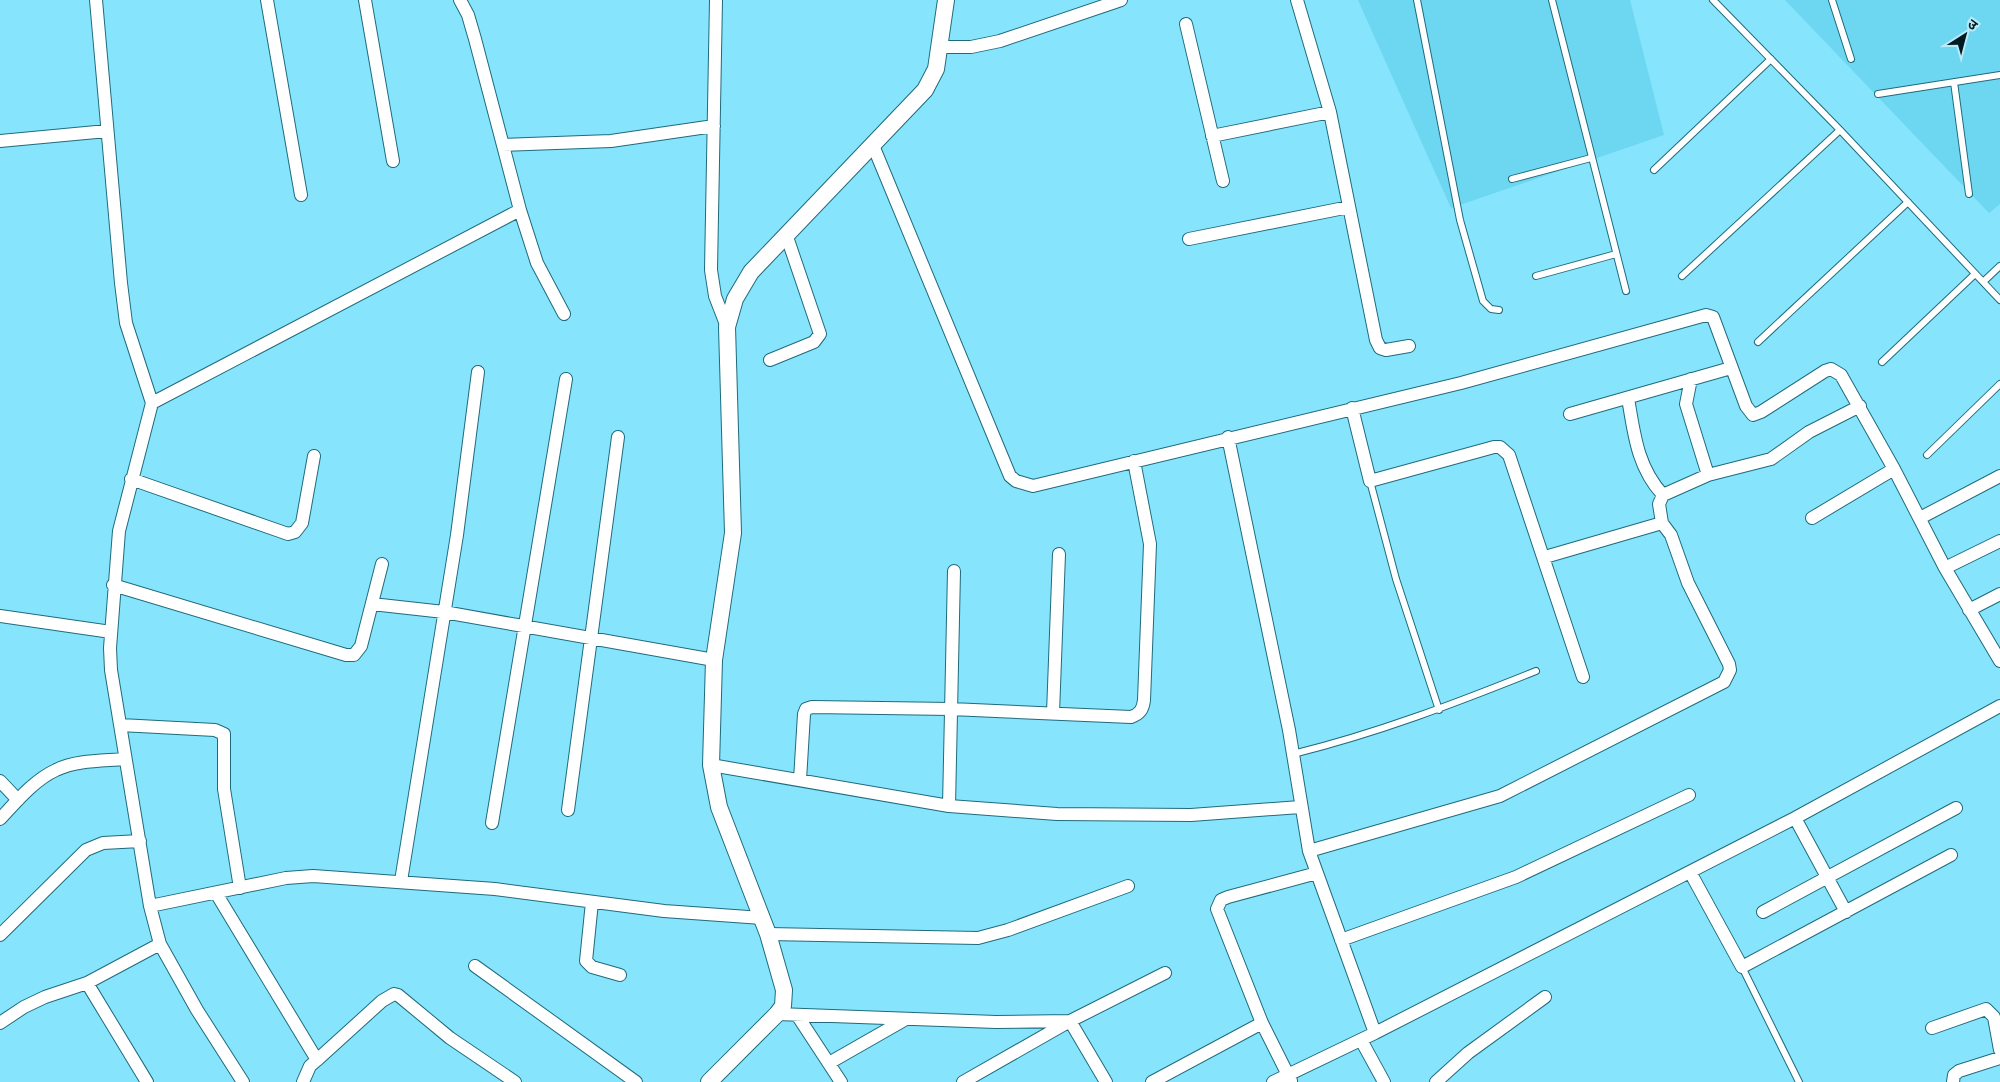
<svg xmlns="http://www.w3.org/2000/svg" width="2000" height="1082" font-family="Bitter,'Noto Sans Devanagari',serif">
<rect width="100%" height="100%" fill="#86e4fd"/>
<path fill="#6dd6f1" d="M1358 0H1630L1664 135 1451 208Z
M1785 0H2000V204L1989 213Z"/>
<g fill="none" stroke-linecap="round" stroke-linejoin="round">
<defs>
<path id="service" d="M1417 0 1460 220 1483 301 1491 309 1499 310
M1552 0 1626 291
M1713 0 1840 130 2000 300
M1832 0 1851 59
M1954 82 1969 194
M1878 94 2000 75
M1654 170 1771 59
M1512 179 1591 158
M1536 276 1616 254
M1682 276 1840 130
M1983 282 2000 266
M1758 342 1908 202
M1882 362 1975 274
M1927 455 2000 384
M1370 481 1396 579 1439 710
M1293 754C1378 733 1456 703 1536 671
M1742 967 1799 1082"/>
<path id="minor" d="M96 0 121 283 126 323 152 403 119 531 110 648 111 670 150 906 160 944 197 1010 243 1082
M267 0 301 195
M365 0 393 161
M716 0 711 270 715 296 727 327
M1297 0 1330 112 1376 340 1380 348 1386 350 1409 346
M1186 24 1223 181
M939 47H971L1000 41 1121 0
M1212 136 1330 112
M0 141 107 131
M872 143 1010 476 1016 481 1033 486 1461 383 1706 315 1713 317 1746 406 1753 415 1761 412 1825 371 1831 369 1841 375 1894 469 1945 568 2000 661
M503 145 611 141 714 126
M520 210 537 263 564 314
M1189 239 1349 207
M770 360 814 342 820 334 786 234
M1691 379 1686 404 1708 475
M1628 398C1634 433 1637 467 1663 495
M152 403 520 210 475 39 468 15 460 0
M1352 408 1370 481 1494 447H1500L1509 455 1583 677
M1570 414 1731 368
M1228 437 1289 730 1309 851 1375 1033
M131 479 288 534 295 532 302 523 314 456
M1812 518 1894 469
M1920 518 2000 476
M1545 557 1662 523
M1945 568 2000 541
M113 585 346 655H354L361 646 382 564
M372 604 444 612 714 660
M1969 610 2000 594
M0 616 111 632
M1053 713 1059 554
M120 725 215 730 224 734V789L240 888
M711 765 949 806 1057 814 1191 815 1300 807
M800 780 804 714 806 709 812 707 951 709 1131 717C1140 714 1143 709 1144 700L1150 544 1134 461
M0 781 18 800
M949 806 954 571
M568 810 618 437
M1795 818 1846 912
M0 819C16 802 34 780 56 770 76 760 103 761 125 759
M492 823 566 379
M1309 851 1500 796 1724 682 1730 670 1729 664 1688 583 1671 535 1662 523 1659 504 1663 495 1708 475 1771 459 1809 432 1860 406
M1690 872 1742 967 1951 855
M401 881 457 535 478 372
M216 893 317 1060
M592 902 586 961 592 967 620 975
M150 906 286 878 313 876 495 889 664 911 762 918
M1763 912 1956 808
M768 934 978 938 1008 930 1128 886
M0 935 86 850 103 843 140 841
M1341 940 1516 877 1689 795
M475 966 636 1082
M87 983 147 1082
M777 1014 996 1022 1070 1021 1106 1082
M797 1015 841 1082
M0 1023 24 1007 45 997 87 983 160 944
M1932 1028 1986 1009 1994 1017 2000 1050
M1361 1040 1384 1082
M829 1063 906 1019
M1291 1081 1262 1023 1217 909 1221 900 1228 897 1317 873
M303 1082 310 1066 317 1060 382 1001 394 994 398 995 450 1038 515 1082
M963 1082 1070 1021 1165 973
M1152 1082 1262 1023
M1273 1082 1375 1033 1795 818 2000 706
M1436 1082 1468 1053 1545 997
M1953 1082 1954 1075 1959 1071 2000 1058"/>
<path id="tertiary" d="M709 1082 777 1014 783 1006 784 990 768 934 719 807 711 765 714 660 733 533 727 327 735 299 751 272 925 90 936 69 946 0"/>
</defs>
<use href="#service" stroke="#1f6b7c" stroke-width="8"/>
<use href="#minor" stroke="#1f6b7c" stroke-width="14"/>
<use href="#tertiary" stroke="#1f6b7c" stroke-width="18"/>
<use href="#service" stroke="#fff" stroke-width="6"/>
<use href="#minor" stroke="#fff" stroke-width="12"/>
<use href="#tertiary" stroke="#fff" stroke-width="16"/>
</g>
<g transform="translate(1965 35) rotate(36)" stroke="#b7ebfa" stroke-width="4" paint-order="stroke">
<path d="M0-4L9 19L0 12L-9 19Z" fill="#001b22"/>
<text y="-8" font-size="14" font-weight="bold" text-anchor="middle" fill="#001b22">उ</text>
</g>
</svg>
